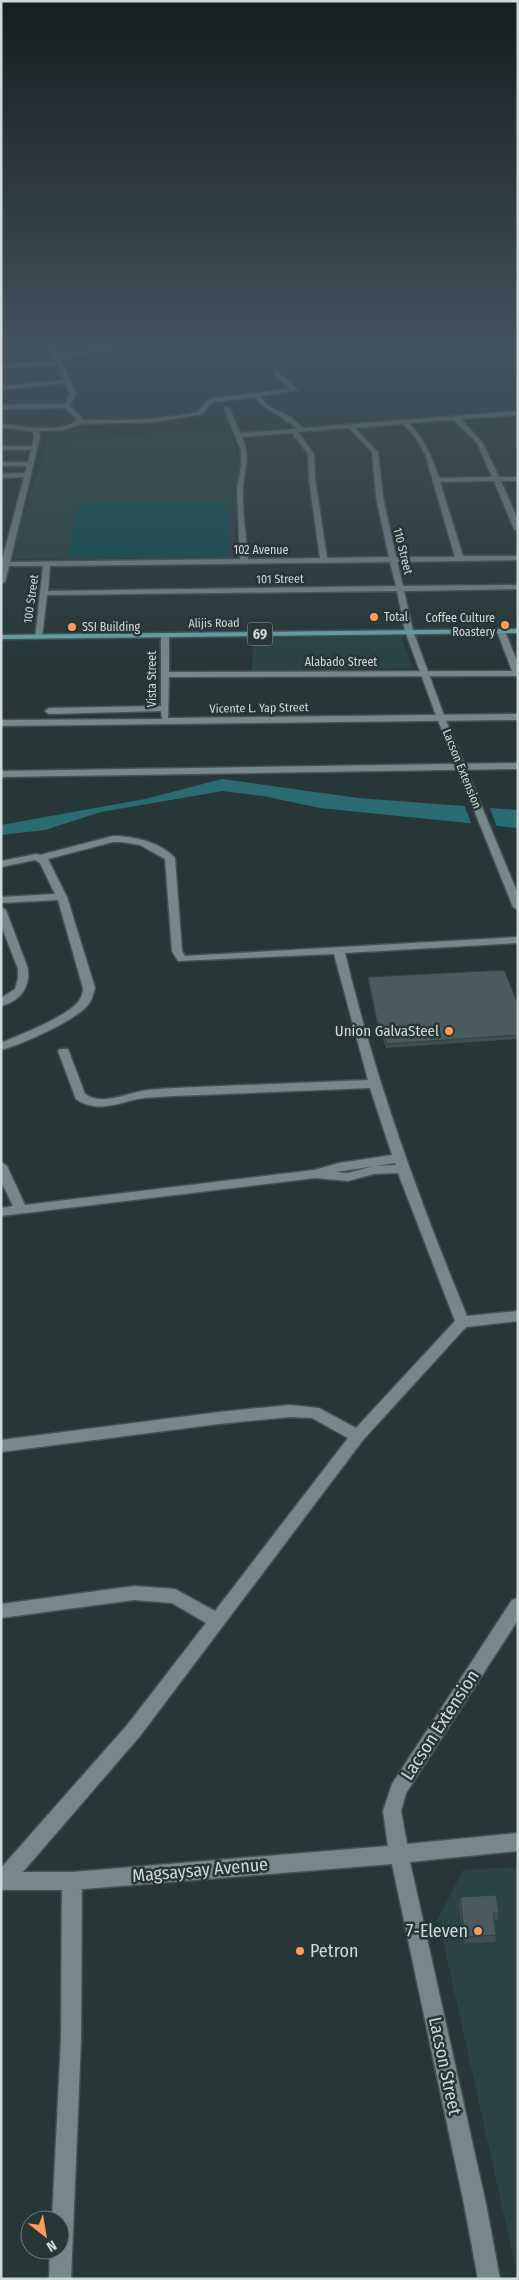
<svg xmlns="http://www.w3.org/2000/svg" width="519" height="2280" font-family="'Fira Sans Condensed',sans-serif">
<rect width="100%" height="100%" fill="#273738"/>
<path fill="#2b4345" d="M412 347H518V351L437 357Z
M230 428 239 467 233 558 10 559 47 442Z
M401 636 413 668 252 671 253 638Z
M518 1867V2279L438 1919 463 1870Z"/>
<path fill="#104b50" d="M228 501V556L68 557 79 502Z"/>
<path fill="#2a6c71" d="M222 779 358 798 518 810V828L320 808 263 796 223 791 101 812 45 830 1 835V825L145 799Z"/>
<path fill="#273738" d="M464 804 489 806 497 827 472 826Z"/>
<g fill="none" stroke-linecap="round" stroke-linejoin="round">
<defs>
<path id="street" d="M48 347H52L58 355 112 347H123L60 358 76 394 70 406 80 415 82 420C121 421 160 420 198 412L206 402 214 398 290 389 274 374 276 371 298 390 261 396 267 405 291 417 303 428 518 411V415L461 419 482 442 499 477H518V481H501L518 520V531L514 529 494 481 440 482 463 556H518V560L397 562 403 586 518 585V589L404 591 413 631 409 633 405 631 397 591 47 595 42 637 35 639 43 566H9L5 582 1 584V564L24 477 1 478V474L25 473 27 466H1V462H28L31 450H1V446H32L34 437 32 431 1 428V424C25 426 56 434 77 421L75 417 65 408 1 409V405L65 404 70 394 65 383 1 390V386L64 380 58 365 1 368V364L56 362ZM255 397C267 412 283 416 297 429L240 433 230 409 227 407 224 409 241 450V466L237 489 240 559 10 562 40 437 39 431 64 430 81 424 156 422 202 414 210 404 215 402ZM454 420 477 443 492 477 439 478C432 456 425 440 409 423ZM403 424 415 437 425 454 455 557H396L383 497 378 452 355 428ZM349 428 372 452 376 497 389 557 327 558 315 479 314 454 298 432ZM292 433 308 454 309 479 320 558 248 559C246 536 242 512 243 489 244 468 251 458 242 437ZM390 562 396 586 48 591 50 566Z
M498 629 505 631 518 664V676L169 677 168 718 518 714V720L1 726V720L162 719 161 711 49 714 45 711 49 708 161 706V635L165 633 169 635V672L512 671 497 631Z
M518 763V769L1 777V771Z
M113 836C134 836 160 842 175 858L182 951 185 956 518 937V943L345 953C375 1079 418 1197 467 1316L518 1311V1321L466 1327 363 1440 140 1736 9 1888 2 1890 1 1868 128 1724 206 1623 172 1603 134 1600 1 1618V1604L134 1586 175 1589 215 1611 348 1438 312 1418 290 1417 219 1424 1 1452V1440L219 1412 290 1405 319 1408 356 1428 455 1321 398 1173 374 1174 348 1181 315 1178 1 1216V1208L13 1206 1 1181V1162L7 1166 25 1205 314 1170 339 1163 392 1155 370 1088 174 1096C162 1097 149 1097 137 1099 116 1104 96 1113 76 1099L58 1051 60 1049H68L85 1094C102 1106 124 1094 142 1091 152 1089 163 1089 174 1088L368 1080 334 954 178 961 172 951 165 859 140 845 122 842H113L48 859 67 897 95 988C93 994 92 1001 87 1006 74 1021 21 1045 1 1050V1043C19 1035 72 1015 80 999 82 996 83 992 83 988L58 900 1 903V897L55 894 40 863 35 860 1 867V861L36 854 40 855ZM395 1163 396 1165 374 1166 348 1173 336 1172Z
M1 907 6 910 28 969C30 988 20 1001 1 1006V998L15 989 18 979V969L1 925Z
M72 1872 79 1874 82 1881 81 2040 71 2279H49L50 2250H60V2220H52L61 2040 62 1881 65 1874Z"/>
<path id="secondary" d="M406 629 413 631 445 718 518 894V910L513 907 437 718 405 631Z
M518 1598V1620L406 1793 401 1811 407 1844 518 1833V1851L410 1862 486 2204 500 2279H478L464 2204 392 1864 72 1890H1V1872H72L388 1846 383 1811 392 1784 512 1600Z"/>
<path id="primary" d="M518 629V633L1 639V635Z"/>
</defs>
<use href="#street" stroke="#455253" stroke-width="3"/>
<use href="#secondary" stroke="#455253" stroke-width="3"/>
<use href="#primary" stroke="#455253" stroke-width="3"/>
<use href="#street" fill="#768889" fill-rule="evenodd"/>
<use href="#secondary" fill="#768889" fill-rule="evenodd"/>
<use href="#primary" fill="#63a5ab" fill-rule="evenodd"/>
</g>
<path fill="#404e50" d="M368 977 518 1004V1039L386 1048 377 1024 368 981Z
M460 1897 499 1913 497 1920H494L496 1935 495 1942 464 1943 459 1904Z"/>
<path fill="#4b5b5d" stroke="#344041" d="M504 970 518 1004V1035L387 1044 377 1020 368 977Z
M496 1895 499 1913H493L496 1935 465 1937 460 1897Z"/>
<linearGradient id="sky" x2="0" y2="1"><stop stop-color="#151e1f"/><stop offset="0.52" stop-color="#41535e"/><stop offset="1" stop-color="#41535e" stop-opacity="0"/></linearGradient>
<rect width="519" height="666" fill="url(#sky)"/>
<g fill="#fe9b59" stroke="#273738" stroke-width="2">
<circle cx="374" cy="617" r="5"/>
<circle cx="505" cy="625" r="5"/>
<circle cx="72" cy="627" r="5"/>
<circle cx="449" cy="1031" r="5"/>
<circle cx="478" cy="1931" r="5"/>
<circle cx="300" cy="1951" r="5"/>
</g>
<g text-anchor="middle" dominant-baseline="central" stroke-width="5" stroke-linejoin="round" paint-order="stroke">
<g font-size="12" fill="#cfd9d9" stroke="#273738">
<text x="261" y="550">102 Avenue</text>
<text transform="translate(403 551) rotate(76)">110 Street</text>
<text transform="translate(280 579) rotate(-1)">101 Street</text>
<text transform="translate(31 599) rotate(-82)">100 Street</text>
<text transform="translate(214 623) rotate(-1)">Alijis Road</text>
<text x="341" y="662">Alabado Street</text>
<text transform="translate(152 679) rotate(-90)">Vista Street</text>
<text transform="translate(259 708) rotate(-1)">Vicente L. Yap Street</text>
<text transform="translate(462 769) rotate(68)">Lacson Extension</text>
</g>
<g font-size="12" fill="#cfd9d9" stroke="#273738" text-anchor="start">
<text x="384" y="617">Total</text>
<text x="495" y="618" text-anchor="end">Coffee Culture<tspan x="495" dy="14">Roastery</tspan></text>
<text x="82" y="627">SSI Building</text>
</g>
<rect fill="#273738" stroke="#9da8a9" stroke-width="1" x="247.5" y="622.5" width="25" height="23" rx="4"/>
<g font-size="14" font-weight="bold" fill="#cfd9d9">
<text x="260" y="634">69</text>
</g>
<g font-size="15" fill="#cfd9d9" stroke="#273738" text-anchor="end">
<text x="439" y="1031">Union GalvaSteel</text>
</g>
<g font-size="18" fill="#cfd9d9" stroke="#273738">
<text transform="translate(440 1725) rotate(-57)">Lacson Extension</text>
<text transform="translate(200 1870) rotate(-5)">Magsaysay Avenue</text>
<text transform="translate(445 2066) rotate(78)">Lacson Street</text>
</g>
<g font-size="18" fill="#cfd9d9" stroke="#273738" text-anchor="end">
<text x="468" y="1931">7-Eleven</text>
<text x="310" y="1951" text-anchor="start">Petron</text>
</g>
</g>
<rect width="519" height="2280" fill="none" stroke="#cfd9d9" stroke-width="5"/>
<g transform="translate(45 2235) rotate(149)"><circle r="24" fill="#273738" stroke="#6a7878"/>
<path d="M0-4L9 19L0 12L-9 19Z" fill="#fe9b59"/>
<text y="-8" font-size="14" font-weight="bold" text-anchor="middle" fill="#cfd9d9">N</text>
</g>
</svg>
